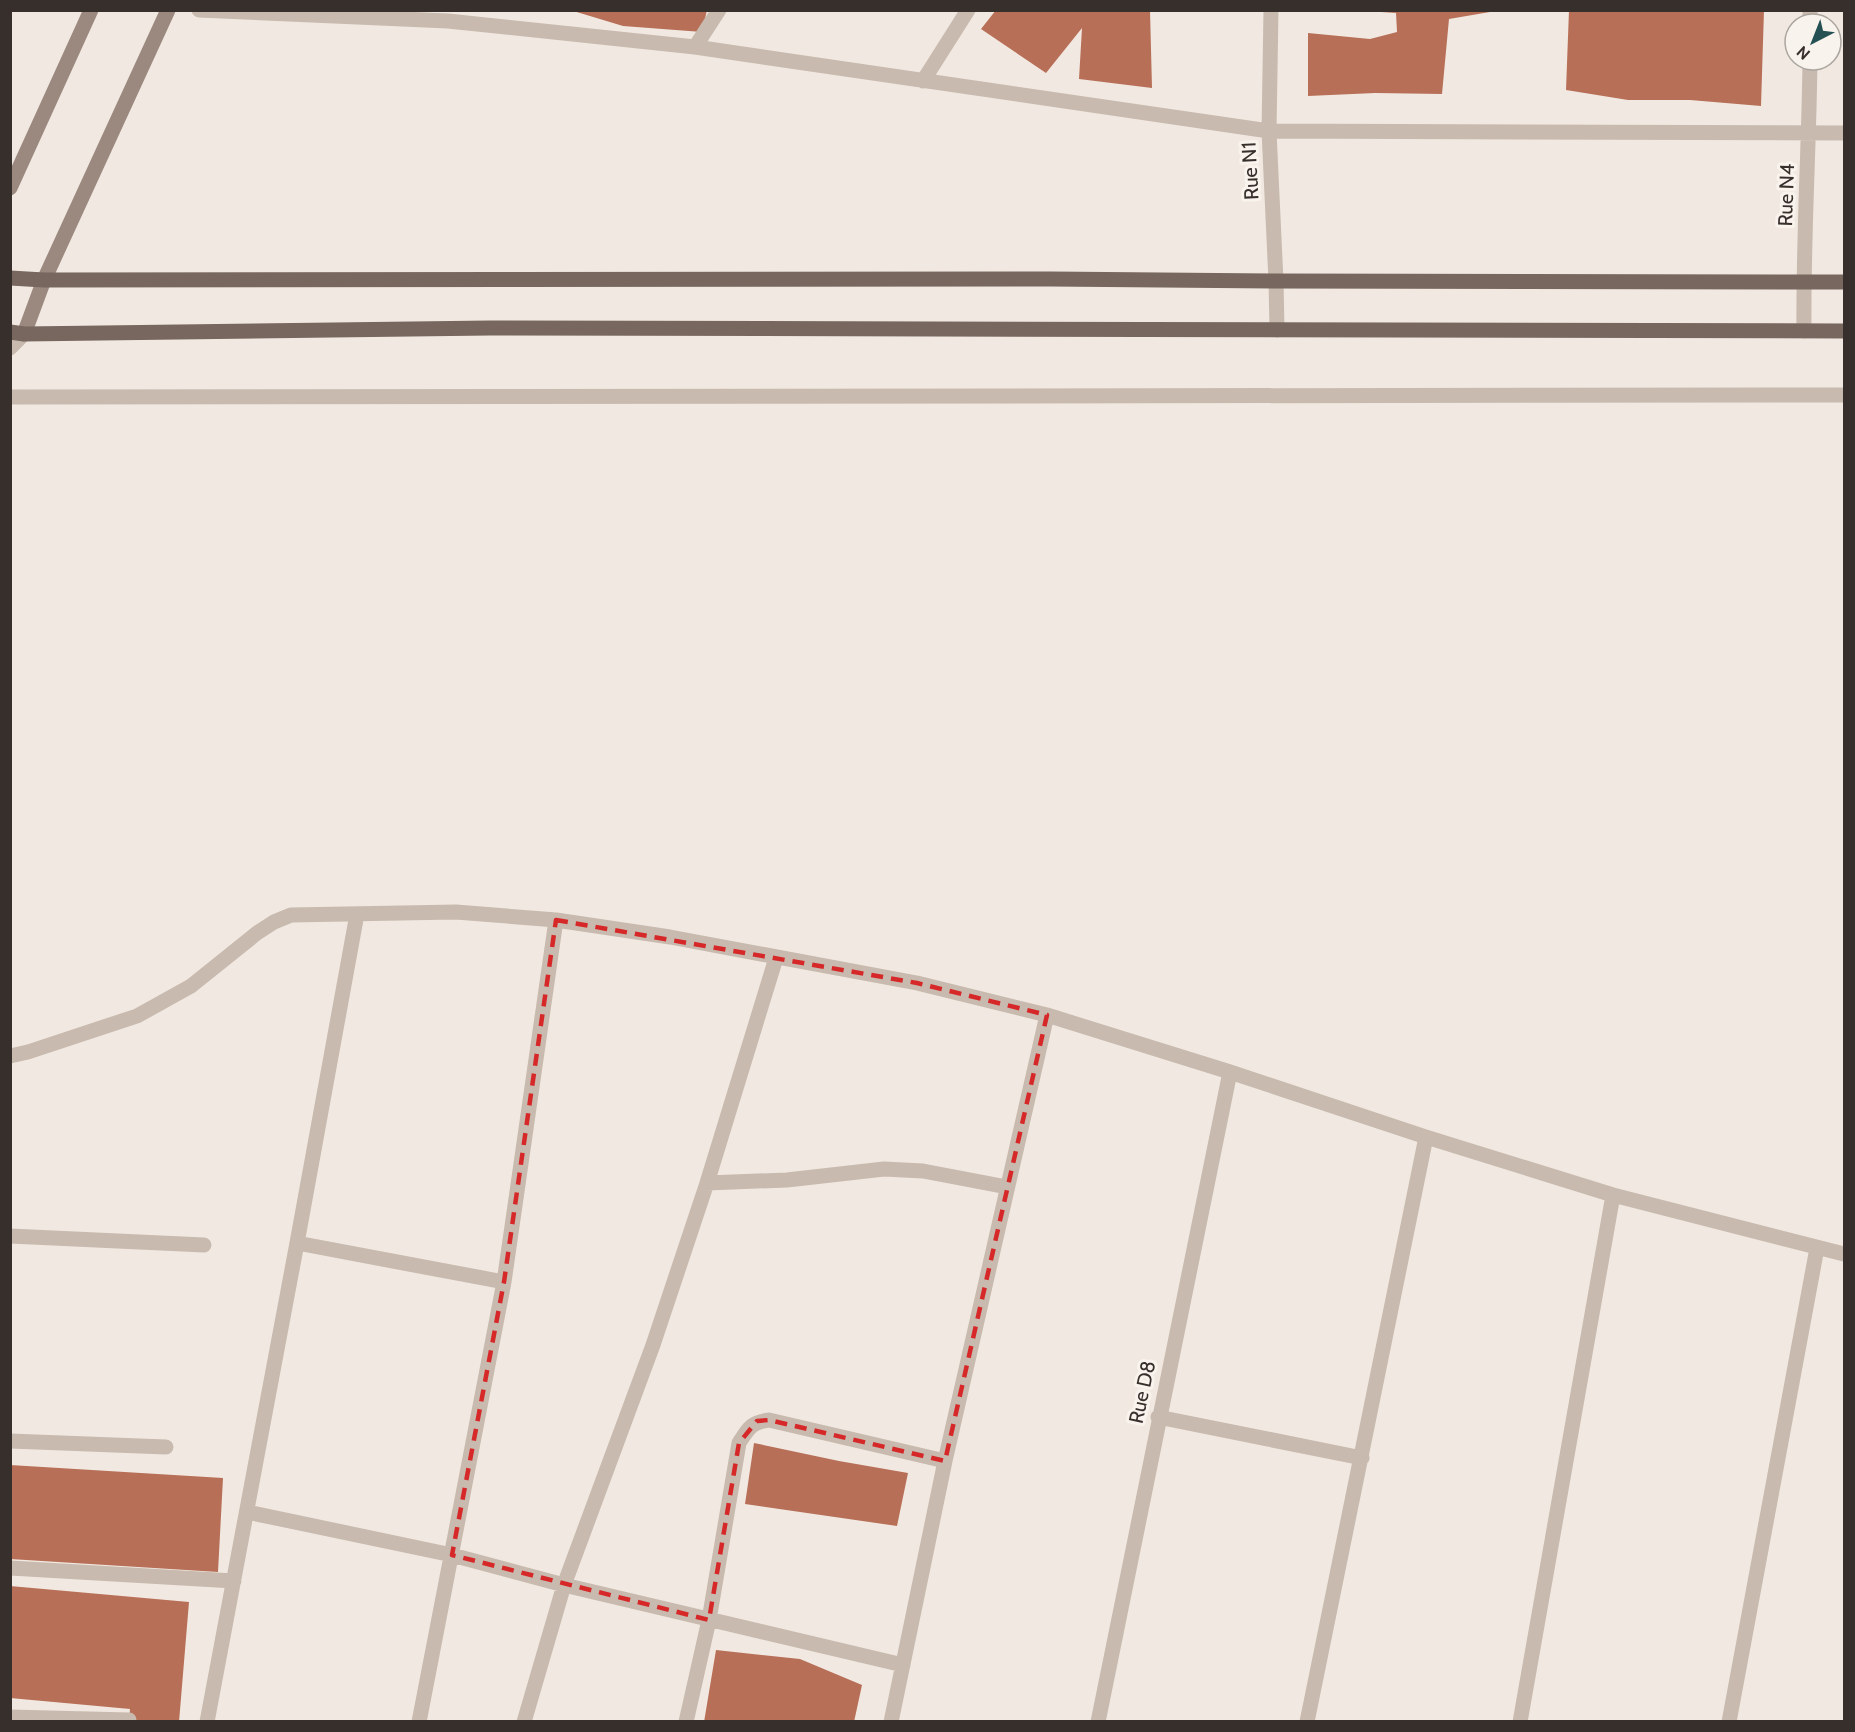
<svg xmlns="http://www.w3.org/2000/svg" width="1855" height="1732" font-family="Cabin,sans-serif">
<rect width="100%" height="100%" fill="#f1e9e1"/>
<path fill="#b86f58" d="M570 10H707L702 32 623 26Z
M996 10H1150L1152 88 1079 79 1082 28 1046 73 981 29Z
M1381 10 1490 12 1449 19 1442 94 1375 93 1308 96V33L1370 39 1397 32 1396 13 1381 12Z
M1569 10H1764L1761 106 1690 100H1628L1566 90Z
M754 1443 839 1461 908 1473 897 1526 745 1504Z
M10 1465 223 1478 218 1572 10 1559Z
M10 1586 189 1602 179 1722H129L130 1709 10 1698Z
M716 1650 800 1659 862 1685 854 1722H704Z"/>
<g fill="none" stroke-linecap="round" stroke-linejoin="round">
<path stroke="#c8baae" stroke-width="15" d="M199 10 448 21 695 47 1269 131 1844 133
M1271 10 1269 131 1276 281 1277 330
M1810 24V10
M695 47 719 10
M923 81 968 10
M1804 331C1803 240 1809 150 1810 60
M10 348 24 334
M10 397 1844 395
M10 1056 28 1052 137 1016 191 986 257 933 274 922 291 915 456 912 556 920 670 937 917 983 1047 1015 1230 1072 1426 1137 1613 1195 1844 1254
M707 1183 787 1180 884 1169 923 1171 1007 1187
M10 1236 204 1245
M297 1243 504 1282
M1158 1417 1362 1458
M10 1441 166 1447
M247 1512 452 1555 564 1585 903 1665
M10 1568 234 1581
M10 1717 129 1720
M207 1722 297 1243 357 914
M419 1722 504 1282 556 920
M524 1722 564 1585 653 1345 707 1183 776 958
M686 1722 709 1620 739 1443C748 1429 751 1422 769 1420L945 1461
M891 1722 945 1461 1047 1015
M1098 1722 1230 1072
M1307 1722 1426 1137
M1520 1722 1613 1195
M1729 1722 1817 1248"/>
<path stroke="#9b897f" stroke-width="15" d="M10 188 91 10
M24 334 44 280 168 10"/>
<path stroke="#77675e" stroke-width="15" d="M10 278 44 280 1051 279 1276 281 1844 282
M10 332 24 334 490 328 1844 331"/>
</g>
<path fill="none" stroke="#d62828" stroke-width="4.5" stroke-dasharray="12 8" stroke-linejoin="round" d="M556 920 917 983 1047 1015 945 1461 769 1420 757 1421 739 1443 709 1620 452 1555 504 1282Z"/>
<g text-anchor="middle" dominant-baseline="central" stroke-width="6" stroke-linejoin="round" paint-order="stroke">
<g font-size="20" fill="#372f2b" stroke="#f9f3ed">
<text transform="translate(1250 171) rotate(-93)">Rue N1</text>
<text transform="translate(1786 195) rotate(-88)">Rue N4</text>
<text transform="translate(1142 1392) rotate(-78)">Rue D8</text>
</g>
</g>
<rect width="1855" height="1732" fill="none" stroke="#372f2b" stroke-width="24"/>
<g transform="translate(1813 42) rotate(222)"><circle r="28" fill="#f9f3ed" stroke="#aba59f" stroke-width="1.5"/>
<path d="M0-4.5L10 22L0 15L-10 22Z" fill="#255154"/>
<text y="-9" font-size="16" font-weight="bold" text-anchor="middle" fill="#372f2b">N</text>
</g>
</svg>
